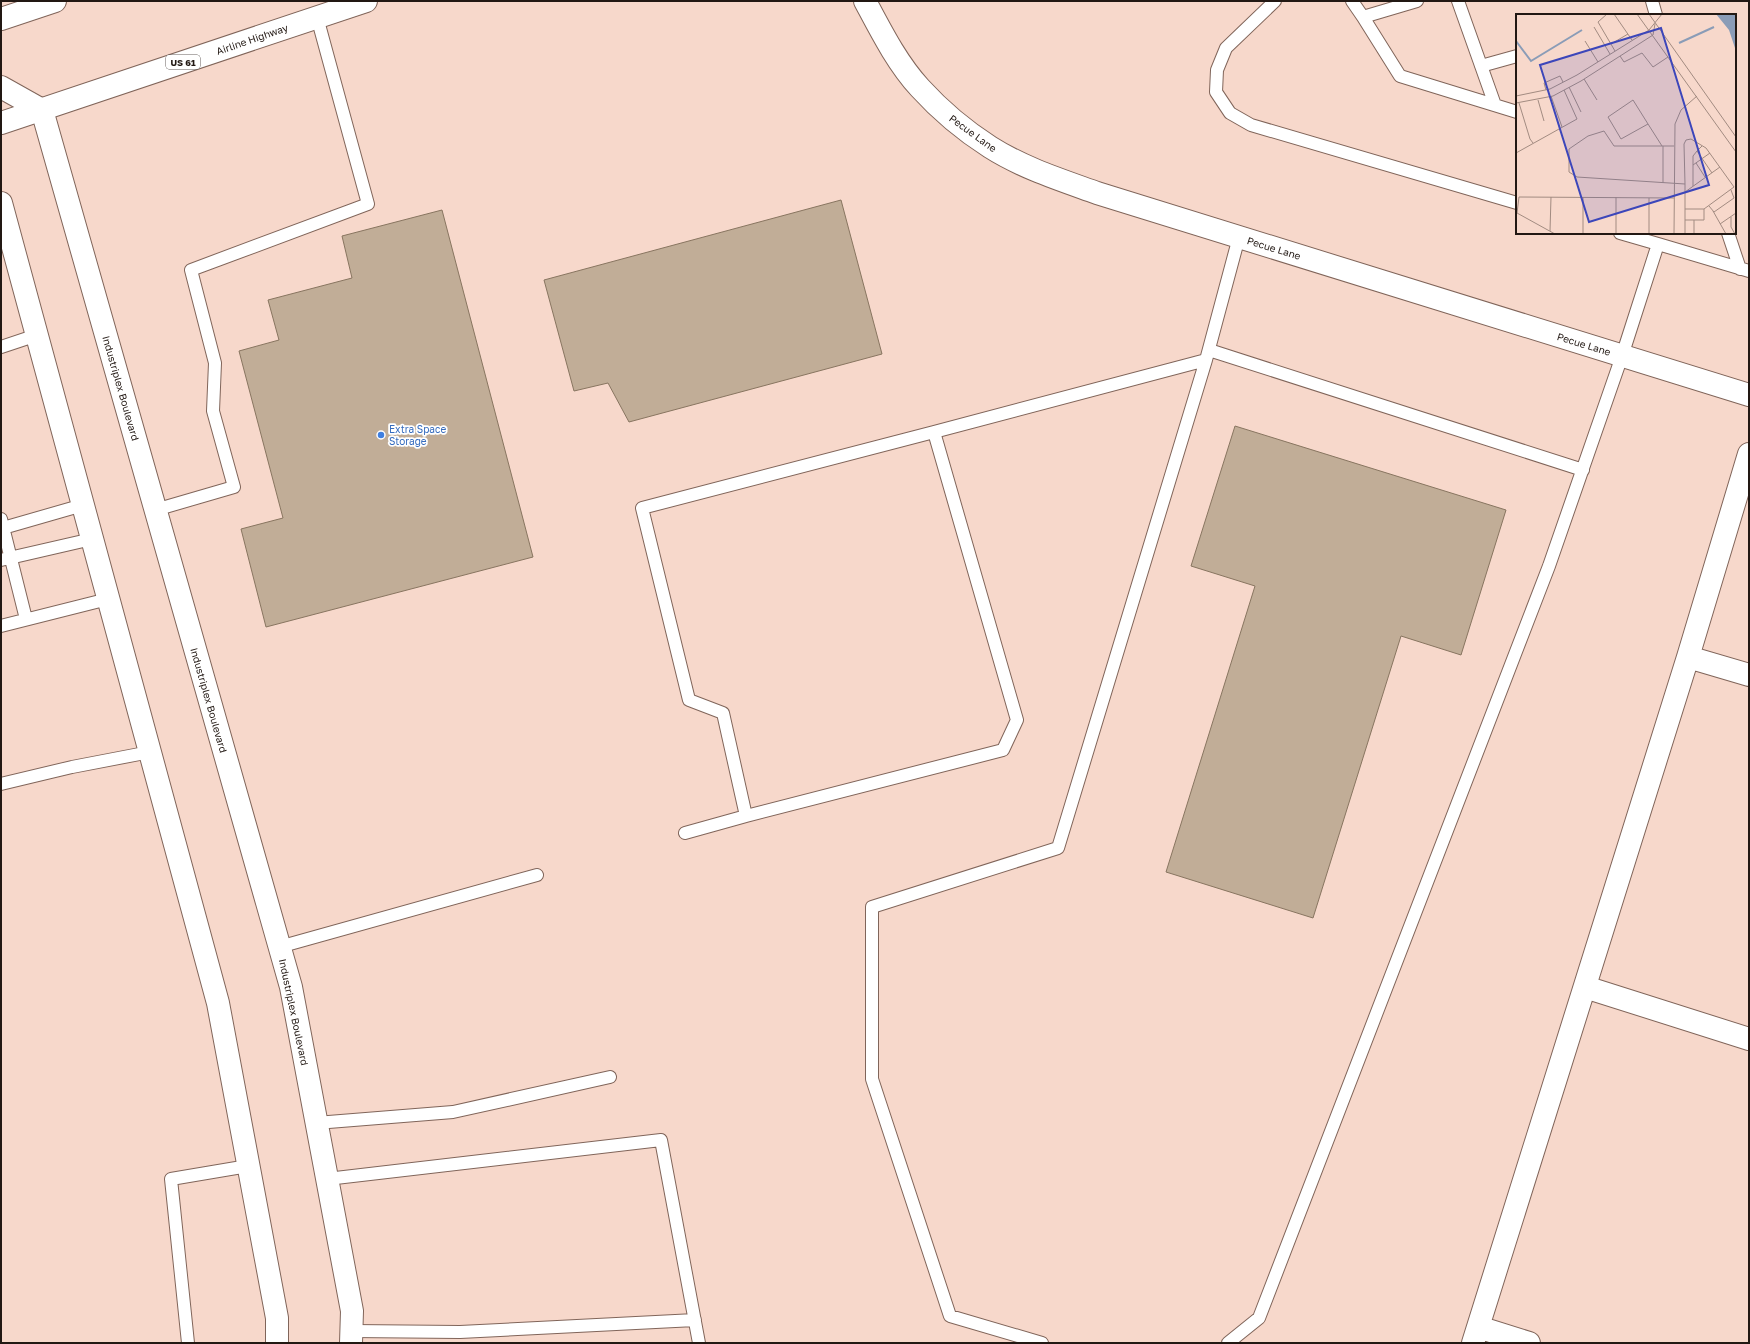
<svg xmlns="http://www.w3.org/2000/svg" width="1750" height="1344" font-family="'Golos Text',sans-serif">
<rect width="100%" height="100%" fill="#f7d8cb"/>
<path fill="#c1ad97" stroke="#887560" d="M841 200 882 354 629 422 608 383 574 391 544 280Z
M442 210 533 557 266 627 241 529 283 518 239 351 279 340 268 300 352 278 342 236Z
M1235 426 1506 510 1461 655 1401 636 1313 918 1166 872 1255 586 1191 566Z"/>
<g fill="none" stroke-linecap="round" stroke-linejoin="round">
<defs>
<path id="lane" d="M1275 1 1226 48 1217 70 1216 92 1230 113 1251 125 1517 203
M1352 1 1363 17 1417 1
M1458 1 1495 105
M1652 1 1656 15
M1363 17 1400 76 1517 112
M1481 66 1517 56
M1620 233 1658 244
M1728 233 1740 269
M1 347 37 335
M1209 350 1583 470
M934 432 642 508 689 700 723 713 746 816 1003 750 1017 720 934 432 1206 360
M155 510 234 487 213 411 215 363 191 270 368 204 317 17
M1 519 26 619
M3 528 83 505
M1 560 92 539
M1 626 108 599
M1 784 72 767 150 752
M685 833 746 816
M279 947 537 875
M316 1123 453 1112 610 1077
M327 1179 661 1140 699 1343
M351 1331 460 1332 695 1320
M188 1343 171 1179 248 1166
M1042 1343 950 1316 872 1079V907L1058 848 1206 360 1239 237
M1228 1343 1259 1318 1549 566 1622 356 1658 244 1749 271"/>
<path id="street" d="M865 1C881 31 897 63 920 88 940 110 965 131 990 147 1023 168 1061 180 1097 193L1749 395
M1688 657 1749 675
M1585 987 1749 1039
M1478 1327 1529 1343
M1473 1343 1688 657 1749 454"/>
<path id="secondary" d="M1 87 42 110 291 987 352 1311 351 1343
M1 203 218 1003 277 1318V1343"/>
<path id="highway" d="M1 19 55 1
M1 123 366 1"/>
</defs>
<use href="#lane" stroke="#80655a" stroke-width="14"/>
<use href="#street" stroke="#80655a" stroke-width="24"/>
<use href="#secondary" stroke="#80655a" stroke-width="24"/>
<use href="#highway" stroke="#80655a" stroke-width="24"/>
<use href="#lane" stroke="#fff" stroke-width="12"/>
<use href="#street" stroke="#fff" stroke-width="22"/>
<use href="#secondary" stroke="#fff" stroke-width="22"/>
<use href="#highway" stroke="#fff" stroke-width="22"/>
</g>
<circle fill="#3f7fe0" stroke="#fff" stroke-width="1.5" cx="381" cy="435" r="4"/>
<g text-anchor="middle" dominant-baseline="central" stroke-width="3.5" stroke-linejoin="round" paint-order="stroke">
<rect fill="#fff" stroke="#645d5a" stroke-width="1" x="166" y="55" width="34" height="14" rx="3"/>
<g font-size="9" font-weight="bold" fill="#221813">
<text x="183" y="62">US 61</text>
</g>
<g font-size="10" fill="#221813" stroke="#fff">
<text transform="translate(252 39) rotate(-19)">Airline Highway</text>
<text transform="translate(973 133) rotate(36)">Pecue Lane</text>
<text transform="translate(1274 248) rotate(17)">Pecue Lane</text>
<text transform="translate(1584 344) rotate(17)">Pecue Lane</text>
<text transform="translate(121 388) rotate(74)">Industriplex Boulevard</text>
<text transform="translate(209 700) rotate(74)">Industriplex Boulevard</text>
<text transform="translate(294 1012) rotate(78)">Industriplex Boulevard</text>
</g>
<g font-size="10" fill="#366cbe" stroke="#fff" text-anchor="start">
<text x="389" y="429">Extra Space<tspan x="389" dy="12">Storage</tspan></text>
</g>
</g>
<g transform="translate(1516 14)">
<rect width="220" height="220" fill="#f7d8cb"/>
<path d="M200 0H220V37L213 16Z" fill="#8a9cb7"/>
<path fill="none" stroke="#8a9cb7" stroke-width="2" d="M0 27 15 47 66 16M163 29 198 13"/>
<path fill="none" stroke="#a28b81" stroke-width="1" d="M91 0 82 8 99 37M98 0 116 26M121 0 220 138M133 0 220 123M78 13 94 40M69 27 82 48M95 30 112 20M104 42 108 48 126 39 137 53 152 43M68 65 81 86M53 73 65 98M30 76 28 69 44 62 47 68M0 82 34 75 61 61 133 16 146 0M35 82 46 113M22 86 28 107M0 89 37 82 65 67 137 21 139 10M3 89 14 125 17 129M132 110 117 86 92 103 105 125 132 110 146 132M158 132H98L88 117 72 122 53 135V158L61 163 169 170V206H188V195H169M186 132 181 137 196 159M0 139 61 105 48 76M180 149 189 163M177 151 194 139M147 169V132M169 170 168 130 170 126 175 125 190 134 218 173 188 195M177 172V142L181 137M169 178 204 153M67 183V220M133 184V220M193 192 198 198 218 184 215 176M197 197 210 220M215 203V213L219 220M178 206V220M204 210 220 199M34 217 35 183M39 220 1 199 3 183 158 184M100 220V183M158 220 159 110 165 96 181 82M169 220V206"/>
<path fill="#3c46ba" fill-opacity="0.15" stroke="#3c46ba" stroke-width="2" d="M145 14 193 171 73 208 24 51Z"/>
<rect width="220" height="220" fill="none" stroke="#221813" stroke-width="2"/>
</g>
<rect width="1750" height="1344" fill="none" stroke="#221813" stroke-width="4"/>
</svg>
